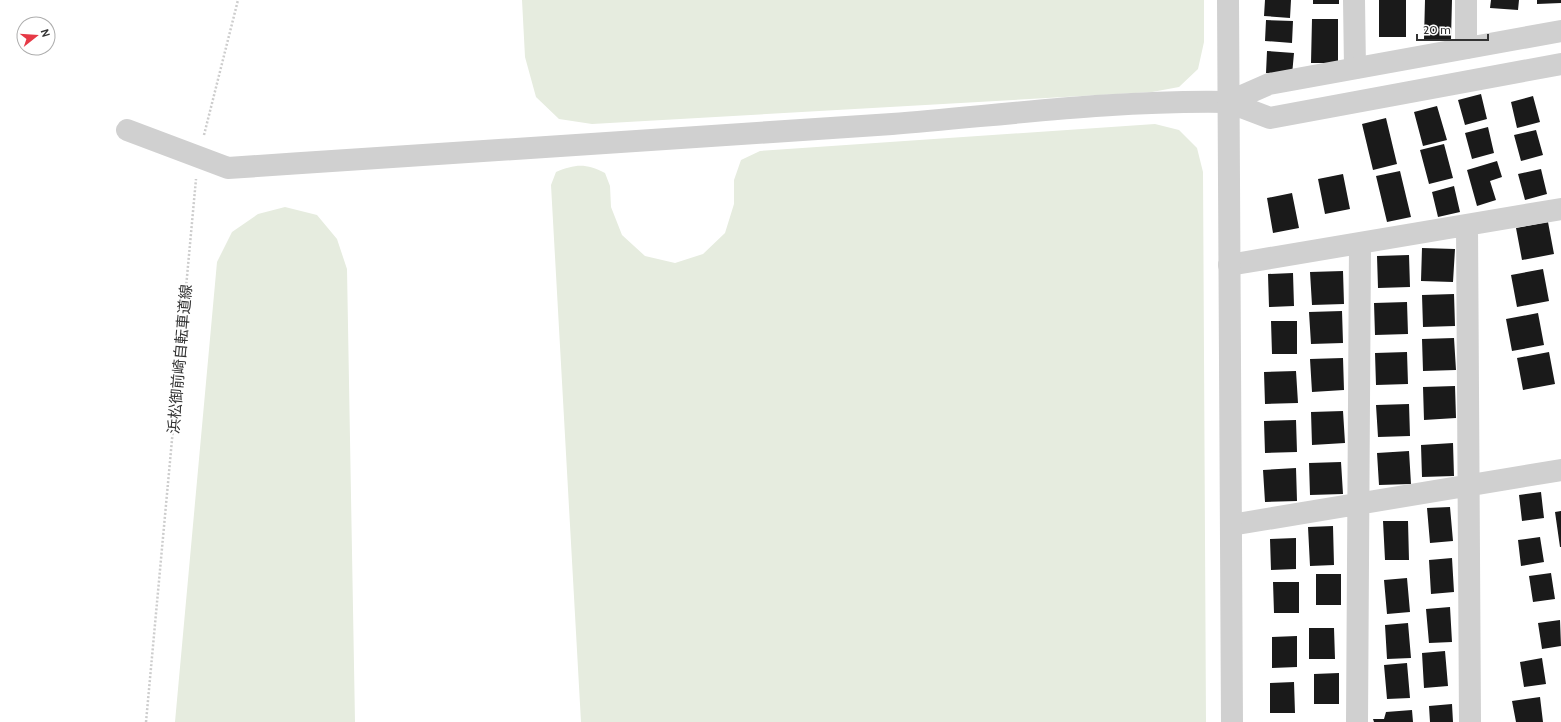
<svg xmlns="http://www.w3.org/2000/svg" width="1561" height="722" font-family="Cabin,'Noto Sans JP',sans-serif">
<rect width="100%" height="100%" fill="#fff"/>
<path fill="#e6ecdf" d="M522 0H1204V42L1198 69 1179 87 1152 92 592 124 559 119 536 97 525 57Z
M1155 124 1179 130 1197 148 1203 172 1206 722H581L551 185 556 172C575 164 586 163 605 173L610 186 611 207 622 235 645 256 675 263 703 254 725 233 734 204V180L741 160 760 151Z
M285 207 317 215 337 239 347 269 355 722H175L217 262 232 232 258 214Z"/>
<path fill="#1a1a1a" d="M1265 0H1291L1290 18 1264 16Z
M1313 0H1339V4H1313Z
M1379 0H1406V37H1379Z
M1425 0H1452L1451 39H1424Z
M1491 0H1519L1518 10 1490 8Z
M1537 0H1561V3L1537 4Z
M1312 19H1338V63H1311Z
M1266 20 1293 21 1292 43 1265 41Z
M1267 51 1294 53 1292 75 1266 73Z
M1481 94 1487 119 1465 125 1458 100Z
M1533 96 1540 122 1517 128 1511 102Z
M1437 106 1447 140 1423 146 1414 112Z
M1386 118 1397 164 1373 170 1362 124Z
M1488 127 1494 153 1472 159 1465 133Z
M1536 130 1543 155 1521 161 1514 135Z
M1444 144 1453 178 1429 184 1420 150Z
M1497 161 1502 177 1490 181 1496 200 1477 206 1467 170Z
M1541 169 1547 194 1525 200 1518 174Z
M1400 171 1411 217 1387 222 1376 176Z
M1343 174 1350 209 1325 214 1318 179Z
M1454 186 1460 212 1438 217 1432 192Z
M1292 193 1299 228 1273 233 1267 198Z
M1548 222 1554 254 1522 260 1516 228Z
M1422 248 1455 249 1453 282 1421 281Z
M1409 255 1410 287 1378 288 1377 256Z
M1543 269 1549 301 1517 307 1511 275Z
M1343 271 1344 304 1312 305 1310 272Z
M1293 273 1294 306 1269 307 1268 274Z
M1454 294 1455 326 1423 327 1422 295Z
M1407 302 1408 334 1375 335 1374 303Z
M1342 311 1343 343 1311 344 1309 312Z
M1538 313 1544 345 1512 351 1506 319Z
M1271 321H1297V354H1272Z
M1454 338 1456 370 1423 371 1422 339Z
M1407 352 1408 384 1376 385 1375 353Z
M1549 352 1555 384 1523 390 1517 358Z
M1343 358 1344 390 1312 392 1310 359Z
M1296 371 1298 403 1265 404 1264 372Z
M1455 386 1456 418 1424 420 1423 387Z
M1409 404 1410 436 1378 437 1376 405Z
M1343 411 1345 443 1312 445 1311 412Z
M1296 420 1297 452 1265 453 1264 421Z
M1453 443 1454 476 1422 477 1421 445Z
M1409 451 1411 484 1379 485 1377 453Z
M1341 462 1343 494 1310 495 1309 463Z
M1296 468 1297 501 1265 502 1263 470Z
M1541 492 1544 518 1522 521 1519 495Z
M1450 507 1453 541 1430 543 1427 508Z
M1561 511V547H1560L1555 512Z
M1383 521H1408L1409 560H1385Z
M1333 526 1334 565 1310 566 1308 527Z
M1540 537 1544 562 1521 566 1518 540Z
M1296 538V569L1271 570 1270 539Z
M1452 558 1454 592 1431 594 1429 560Z
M1551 573 1555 599 1533 602 1529 576Z
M1316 574H1341V605H1316Z
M1407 578 1410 612 1387 614 1384 580Z
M1273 582H1299V613H1274Z
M1450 607 1452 642 1429 643 1426 609Z
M1560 620 1561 646 1542 649 1538 623Z
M1408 623 1411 658 1387 659 1385 625Z
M1309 628H1334L1335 659H1309Z
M1297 636V667L1272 668V637Z
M1445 651 1448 686 1424 688 1422 653Z
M1542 658 1546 684 1524 687 1520 662Z
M1407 663 1410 698 1387 699 1384 665Z
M1339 673V704H1314V674Z
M1294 682 1295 713H1270V683Z
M1540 697 1543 722H1516L1512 701Z
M1452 704 1453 722H1430L1429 706Z
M1412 710 1413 722H1374L1373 719H1384L1386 712Z"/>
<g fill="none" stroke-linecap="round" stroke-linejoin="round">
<path stroke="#cdcdcd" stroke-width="2.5" stroke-dasharray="2 2" stroke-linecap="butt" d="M204 135 238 0
M146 722 196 179"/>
<path stroke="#d0d0d0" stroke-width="22" d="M1354 0 1355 68
M1466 0V48
M127 130 228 168C449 153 670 140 892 124 1004 115 1116 100 1228 102
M1467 225 1470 722
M1229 265 1561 209
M1231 525 1561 470
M1357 722 1360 243"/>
<path stroke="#d0d0d0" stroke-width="22" d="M1228 0 1232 722
M1228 102 1269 84 1561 31
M1228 102 1270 118 1561 64"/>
</g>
<g text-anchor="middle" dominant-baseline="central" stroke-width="4" stroke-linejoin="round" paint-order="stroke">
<g font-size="15" fill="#333" stroke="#fff">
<text transform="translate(180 359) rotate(-85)">浜松御前崎自転車道線</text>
</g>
</g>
<g transform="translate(36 36) rotate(73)"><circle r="19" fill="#ffffff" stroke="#adadad"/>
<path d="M0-3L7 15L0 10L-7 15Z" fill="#e63946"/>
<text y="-6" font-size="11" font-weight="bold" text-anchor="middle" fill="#333333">N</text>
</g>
<path d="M1417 34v6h71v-6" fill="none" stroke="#333333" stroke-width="2"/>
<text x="1423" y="34" font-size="12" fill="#333333" stroke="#ffffff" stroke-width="3" paint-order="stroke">20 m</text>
</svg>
